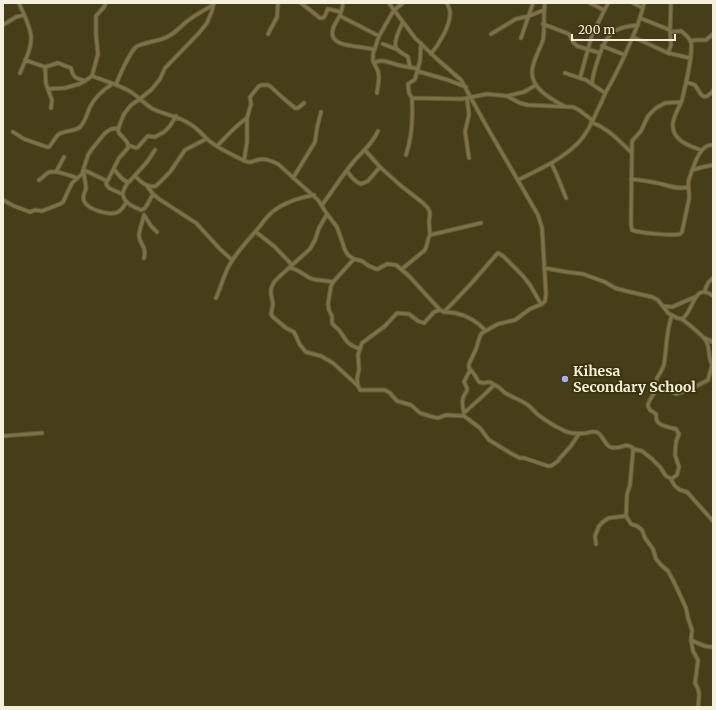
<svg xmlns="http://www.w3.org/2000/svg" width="716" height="710" font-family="Merriweather,serif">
<rect width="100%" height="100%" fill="#463d19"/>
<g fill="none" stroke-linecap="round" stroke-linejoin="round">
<defs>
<path id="street" d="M19 3C23 13 30 25 31 36 32 48 25 61 20 73
M301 3 320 18C326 19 325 13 328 9L341 12
M343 3C342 7 342 11 340 15 338 20 334 24 333 29 327 49 363 45 374 50
M389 3 394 10 415 38 437 59 461 80 487 127 538 215 542 228 546 294 545 301 542 304 530 309 515 320 498 324 482 333 480 336 476 349 469 364V368L474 374 479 382 483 383 490 382C493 384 497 386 500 388 502 390 504 393 507 394 514 398 521 400 528 405 532 408 534 411 537 414 545 420 554 426 563 430 570 434 579 434 587 433 590 432 593 431 596 432 602 433 604 444 610 447 621 451 624 441 633 448V451L630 485 627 494 626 516 631 524 637 526 642 530 645 538 653 549 656 559 661 565 668 571 674 582 686 608 688 618 692 630 691 640 693 651 698 660 696 676 695 683C701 692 699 697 698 707
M545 3C543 15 545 28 543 40 540 49 535 57 533 66 527 86 549 98 564 106
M590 3 604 10
M633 3 643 8
M340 16 379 36
M640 18 670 30
M403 22C400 28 392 43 397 49 400 53 405 54 408 57L410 67
M543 24 569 34 573 42 577 46 600 53
M3 25 16 17 24 15
M670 32 681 31C685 34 689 37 691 42 693 53 685 88 682 100 679 108 674 115 673 123 671 140 689 146 701 150
M268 34 277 17 278 3
M491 34 516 19 529 16 544 10
M633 37 668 53 690 58
M521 38 533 3
M690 41 696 40H706L713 34
M383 44 396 49
M602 46 625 55
M668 53 671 45 670 30 671 3
M431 54C439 44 451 25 450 12 450 9 448 6 447 3
M25 60 45 67 58 63 71 68C73 78 76 78 85 81
M374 63C382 58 390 63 398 65 405 67 412 67 418 69
M45 67 46 84 52 100 51 108
M417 71 448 80 466 87
M565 73 586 80 605 93
M92 76C105 81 120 85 131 92 139 97 145 105 153 109 166 115 178 116 190 124 197 128 201 133 206 138 216 148 231 154 243 160 251 164 250 162 257 160 264 158 272 161 278 164L318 200 327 214 337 227 345 250 348 255 354 259 362 261 369 266 376 269H378L387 264 396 265 409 276 440 310C445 313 450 312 455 313 466 315 478 322 485 330
M580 78 592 35 608 3
M686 82 695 85C701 93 702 103 713 91
M592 83C593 74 596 65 599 56 607 33 614 27 638 25
M116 85C119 76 130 52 136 47 139 44 156 41 162 39 172 36 177 30 185 23 193 16 203 11 213 5
M48 89 65 88 79 84 85 81 92 76 98 54 96 36V16L104 7 106 3
M377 93 379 78 378 71 373 61V54L379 36 394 10 403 3
M507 96 520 103 528 105 573 107 579 110 592 120
M412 98 409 93 408 84 414 80 415 79 420 61 421 43
M467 98 469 114 465 132 466 138 469 158
M681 102 665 103 656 108 648 116 641 131 632 141 631 224 632 230C639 233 673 236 680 234L682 232 689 199C690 192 687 186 689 179 693 169 699 143 713 145
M591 122C609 129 617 139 631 152
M13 132 24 139 47 147H49C53 143 55 137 59 134 66 130 74 132 80 127 86 121 87 113 90 107 95 97 103 90 112 84
M128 145 136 148 138 147 144 140 148 136 155 137 164 132 170 126 176 116
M217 146C227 136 235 126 247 118
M365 150 380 167 400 185 423 203 428 208 430 213 429 222 430 235
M406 155C412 137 413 119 412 101V98L462 99 487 94 507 96 524 92 536 85
M244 161 247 142V118L251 104 250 97 259 86 262 85H268L271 87 283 98 295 108H298L304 103
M551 163 556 173 566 198
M114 169C118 174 123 182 129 182L147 162 155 150
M84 170 107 181
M692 170 703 167 713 165
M347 171C351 177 355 182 361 184L368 181 380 167
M56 172 64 157
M84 173C84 178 86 184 86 188 85 193 82 196 84 201 88 210 110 216 118 212 122 210 124 205 127 202
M135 176C141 182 147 188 156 186L170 172 185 150 206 139
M293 178 315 142 317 128 321 112
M631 179C640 180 648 181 657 183 668 185 677 190 688 187
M39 180C43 178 46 173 50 172 57 170 71 176 77 178
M518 180C540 169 561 160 578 143 587 134 593 121 598 109 601 104 603 98 606 92 615 76 623 60 630 43 636 30 641 17 644 3
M128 182C126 186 122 191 123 195 124 203 134 207 141 210L145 208 147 205 153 194
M147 186 153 194 159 199 196 223 220 249 232 260
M122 194 109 188 106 184 119 158 128 148V145L127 142 119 133 118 130 120 124 124 114 131 105 140 99 152 89 160 79 165 68 198 34 207 23 212 11 214 3
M3 200 14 206 30 212 35 210 42 211 60 204 63 202 72 183 82 174 88 155 92 149 105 133 111 129 118 128
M322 205C333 190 343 174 355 160 365 149 372 144 378 131
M327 214 319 228 315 240 310 249 281 275 274 282 271 289V294L273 304 271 314 273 317 286 328 294 332 300 345 306 352 321 356 333 363 357 385
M144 215 151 226 157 232
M256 232 275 247 292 265
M144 258C147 245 139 245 139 235 139 230 143 221 144 215
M354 259 333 282 331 286 328 304 329 310 332 316V323C334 326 337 328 339 330 347 341 346 344 360 349
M289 268C297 268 302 274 310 278 316 281 325 280 333 282
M544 268 567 272 583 274 605 282 615 288 626 291 652 297 658 300 668 313 677 318 682 319C694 312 693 281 713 296
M402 269 425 250C428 245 427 239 430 235L481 223
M704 292 708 283 713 278
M216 298C221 287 224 274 230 264 237 252 246 242 255 232 260 227 264 220 269 215 281 203 298 198 314 195
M663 306 672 307 695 297
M440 310 434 312 424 323 418 321 409 314 397 313 385 326 362 343 358 355 359 369 357 379 358 386 360 390H385L390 393 397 401 411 405 420 413 433 417 438 418 446 415 464 416 480 428 489 440 512 454 520 458H524L548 466H551L558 461 560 458 570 447 579 434
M444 312 469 286 496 255 498 253 503 256 523 276 530 285 541 304
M682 319C688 324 703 335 706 341 711 349 707 359 713 366
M705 338 713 342
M655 389 670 391 676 394 689 390 708 380 711 369 712 365
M464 413C463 409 462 403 463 398 466 390 470 392 464 382L470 370
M464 413 484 395 494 385
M3 436 42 433
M633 449 642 451 652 459 660 467 666 476 670 478 675 486 680 490 687 492 713 521
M671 479 677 475 679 467 675 455 676 442 679 434 676 429C672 428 659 426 657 421 656 419 656 417 656 414L650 410 648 406C648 400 654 396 655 390 656 386 656 382 657 378 660 373 663 369 664 364 667 347 666 331 672 315
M596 544 595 536 599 526 604 521 609 518 626 516
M691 640C698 643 705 648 713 647"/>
</defs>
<use href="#street" stroke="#625a38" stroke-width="5"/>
<use href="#street" stroke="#7d7245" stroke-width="3"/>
</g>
<circle fill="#a4b2fc" stroke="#3b330e" stroke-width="1.5" cx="565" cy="379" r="4"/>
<g text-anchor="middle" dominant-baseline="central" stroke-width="4" stroke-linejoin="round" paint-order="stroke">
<g font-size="14" font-weight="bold" fill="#f5f0dc" stroke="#3b330e" text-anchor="start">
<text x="573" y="371">Kihesa<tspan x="573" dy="16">Secondary School</tspan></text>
</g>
</g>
<rect width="716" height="710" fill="none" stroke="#f5f0dc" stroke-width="8"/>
<path d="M572 34v6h103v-6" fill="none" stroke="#f5f0dc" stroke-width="2"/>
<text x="578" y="34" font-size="12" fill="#f5f0dc" stroke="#3b330e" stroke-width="3" paint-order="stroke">200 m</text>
</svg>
